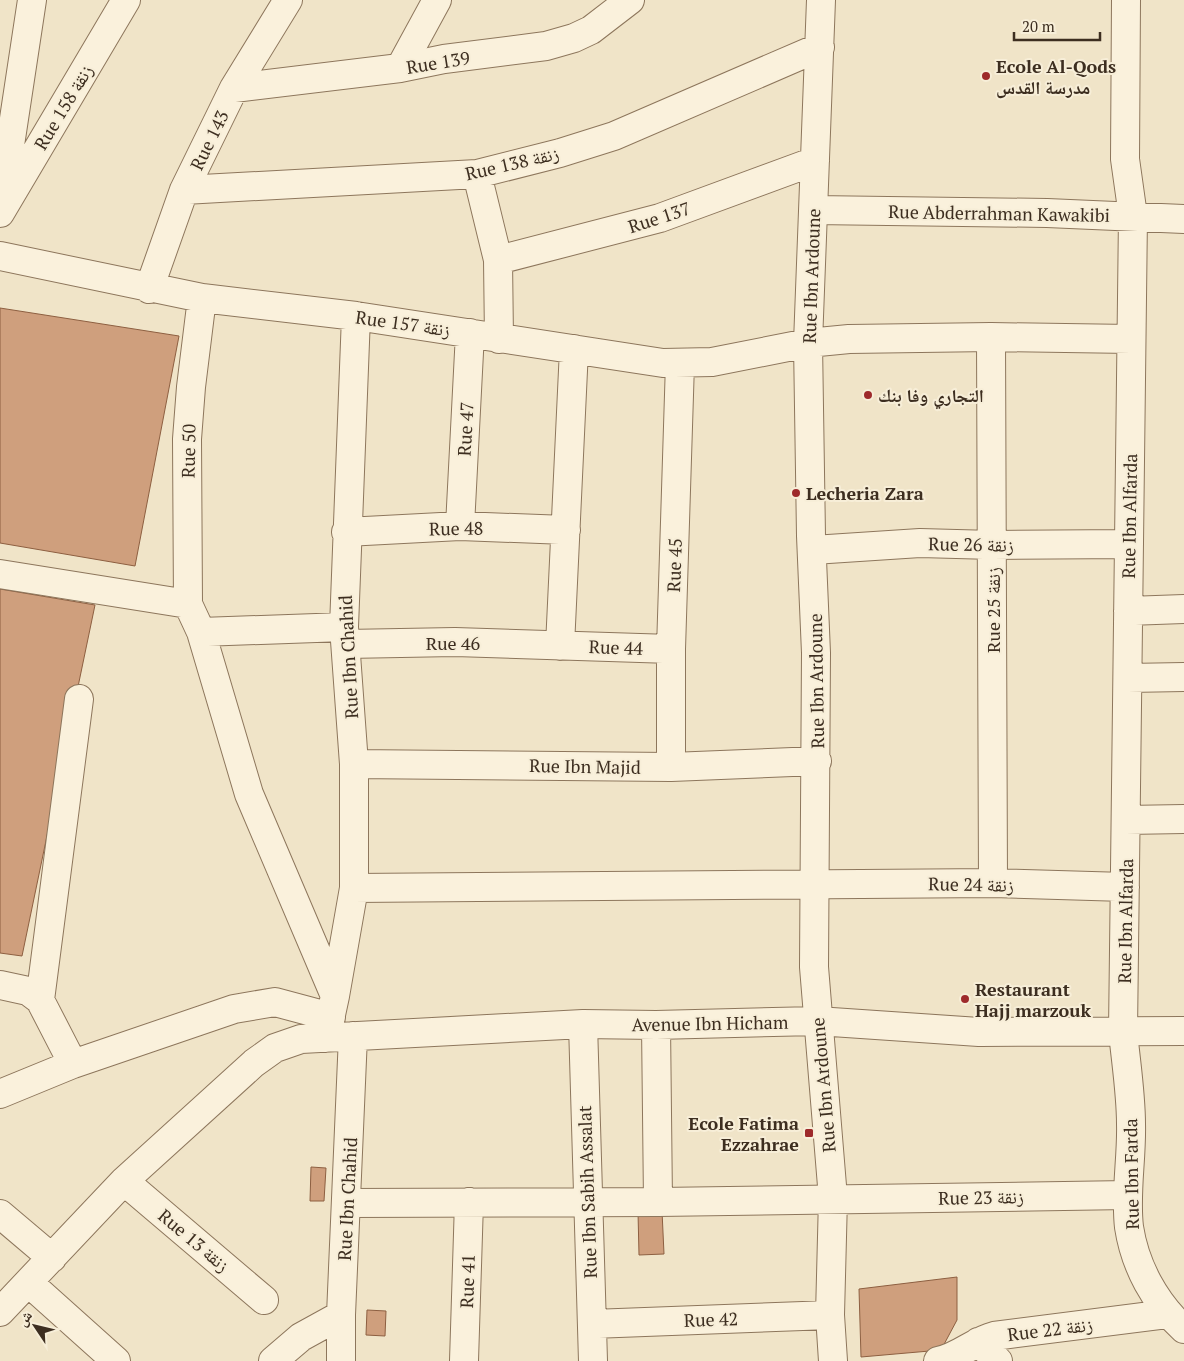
<svg xmlns="http://www.w3.org/2000/svg" width="1184" height="1361" font-family="'PT Serif','Noto Naskh Arabic',serif">
<rect width="100%" height="100%" fill="#f0e4c8"/>
<path fill="#cf9f7d" stroke="#8d5f41" d="M0 308 179 336 135 566 0 543Z
M0 589 95 605 22 956 0 953Z
M311 1167 326 1168 324 1201H310Z
M662 1211 664 1254 639 1255 638 1212Z
M957 1277V1320L941 1350 861 1357 859 1289Z
M367 1310 386 1311 385 1336 366 1335Z"/>
<g fill="none" stroke-linecap="round" stroke-linejoin="round">
<defs>
<path id="minor" d="M821 0 808 343 811 536 816 653 814 967 833 1198 830 1315 833 1361
M1126 0 1125 159 1133 216 1123 1032C1126 1063 1131 1094 1131 1124 1132 1158 1125 1193 1129 1227 1135 1266 1155 1303 1184 1329
M400 68 437 0
M234 88 400 68 444 59 546 46 574 38 591 30 630 0
M477 174 498 260 499 339
M184 190 477 174 560 153 614 136 820 47
M2 198 32 0
M814 210 1047 213 1184 219
M0 213 126 0
M0 256 202 298 356 316 663 363 712 362 808 343 849 339 991 337 1131 339
M498 260 660 218 815 161
M149 289 184 190 234 88 288 0
M202 298 191 387 187 439 188 604 201 632 249 794 335 996 326 1038
M991 337 993 883
M460 526 470 333
M346 532 460 526 566 530
M813 550 920 543 993 545 1129 544
M0 574 188 604
M1128 611 1184 609
M201 632 344 627
M346 644 455 642 671 649
M560 646 574 349
M1128 678 1184 677
M354 764 671 767 817 761
M671 767V649L680 363
M1126 820 1184 819
M354 888 993 883 1125 887
M0 985 28 991 40 1000 73 1064
M335 996 354 888V764L344 627 356 316
M40 1000 79 699
M583 1024 593 1361
M656 1025 658 1202
M0 1094 73 1064 234 1009 275 1002 331 1017
M124 1181 264 1300
M347 1203 658 1202 1128 1195
M0 1214 52 1258
M29 1283 116 1361
M0 1312 124 1181 254 1063 275 1048 301 1039 583 1024 656 1025 817 1021 979 1032 1184 1031
M592 1324 830 1315
M978 1342 998 1361
M273 1361 301 1337 341 1315
M341 1361V1315L353 1036
M464 1361 469 1202
M938 1361C959 1357 974 1341 994 1336L1167 1314"/>
</defs>
<use href="#minor" stroke="#8d765c" stroke-width="30"/>
<use href="#minor" stroke="#faf1dc" stroke-width="28"/>
</g>
<g fill="#9e2a2b" stroke="#f7eed8" stroke-width="2">
<circle cx="986" cy="76" r="5"/>
<circle cx="868" cy="395" r="5"/>
<circle cx="796" cy="493" r="5"/>
<circle cx="965" cy="999" r="5"/>
<rect x="804" y="1128" width="10" height="10" rx="2.5"/>
</g>
<g text-anchor="middle" dominant-baseline="central" stroke-width="4" stroke-linejoin="round" paint-order="stroke">
<g font-size="18" fill="#3d2e20" stroke="#f7eed8">
<text transform="translate(438 62) rotate(-9)">Rue 139</text>
<text transform="translate(63 107) rotate(-59)">Rue 158 زنقة</text>
<text transform="translate(209 140) rotate(-64)">Rue 143</text>
<text transform="translate(512 163) rotate(-13)">Rue 138 زنقة</text>
<text transform="translate(999 213) rotate(1)">Rue Abderrahman Kawakibi</text>
<text transform="translate(659 217) rotate(-18)">Rue 137</text>
<text transform="translate(811 276) rotate(-88)">Rue Ibn Ardoune</text>
<text transform="translate(403 323) rotate(8)">Rue 157 زنقة</text>
<text transform="translate(465 429) rotate(-87)">Rue 47</text>
<text transform="translate(188 451) rotate(-89)">Rue 50</text>
<text transform="translate(1129 516) rotate(-89)">Rue Ibn Alfarda</text>
<text transform="translate(456 528) rotate(-1)">Rue 48</text>
<text transform="translate(971 544) rotate(1)">Rue 26 زنقة</text>
<text transform="translate(674 565) rotate(-88)">Rue 45</text>
<text transform="translate(993 610) rotate(-90)">Rue 25 زنقة</text>
<text x="453" y="643">Rue 46</text>
<text transform="translate(616 647) rotate(2)">Rue 44</text>
<text transform="translate(348 657) rotate(-93)">Rue Ibn Chahid</text>
<text transform="translate(816 681) rotate(-91)">Rue Ibn Ardoune</text>
<text transform="translate(585 766) rotate(1)">Rue Ibn Majid</text>
<text transform="translate(971 884) rotate(1)">Rue 24 زنقة</text>
<text transform="translate(1125 921) rotate(-89)">Rue Ibn Alfarda</text>
<text transform="translate(710 1023) rotate(-1)">Avenue Ibn Hicham</text>
<text transform="translate(823 1085) rotate(-95)">Rue Ibn Ardoune</text>
<text transform="translate(1131 1174) rotate(-91)">Rue Ibn Farda</text>
<text transform="translate(587 1192) rotate(-92)">Rue Ibn Sabih Assalat</text>
<text transform="translate(981 1197) rotate(-1)">Rue 23 زنقة</text>
<text transform="translate(347 1199) rotate(-87)">Rue Ibn Chahid</text>
<text transform="translate(194 1240) rotate(40)">Rue 13 زنقة</text>
<text transform="translate(467 1281) rotate(-88)">Rue 41</text>
<text transform="translate(711 1319) rotate(-2)">Rue 42</text>
<text transform="translate(1050 1329) rotate(-7)">Rue 22 زنقة</text>
</g>
<g font-size="18" font-weight="bold" fill="#3d2e20" stroke="#f7eed8" text-anchor="start">
<text x="996" y="66">Ecole Al-Qods<tspan x="996" dy="21">مدرسة القدس</tspan></text>
<text x="878" y="395">التجاري وفا بنك</text>
<text x="806" y="493">Lecheria Zara</text>
<text x="975" y="989">Restaurant<tspan x="975" dy="21">Hajj marzouk</tspan></text>
<text x="799" y="1123" text-anchor="end">Ecole Fatima<tspan x="799" dy="21">Ezzahrae</tspan></text>
</g>
</g>
<g transform="translate(35 1326) rotate(305)" stroke="#f7eed8" stroke-width="4" paint-order="stroke">
<path d="M0-4L9 19L0 12L-9 19Z" fill="#3d2e20"/>
<text y="-8" font-size="14" font-weight="bold" text-anchor="middle" fill="#3d2e20">ش</text>
</g>
<path d="M1014 32v8h86v-8" fill="none" stroke="#3d2e20" stroke-width="2.5"/>
<text x="1022" y="32" font-size="15" fill="#3d2e20" stroke="#f7eed8" stroke-width="4" paint-order="stroke">20 m</text>
</svg>
